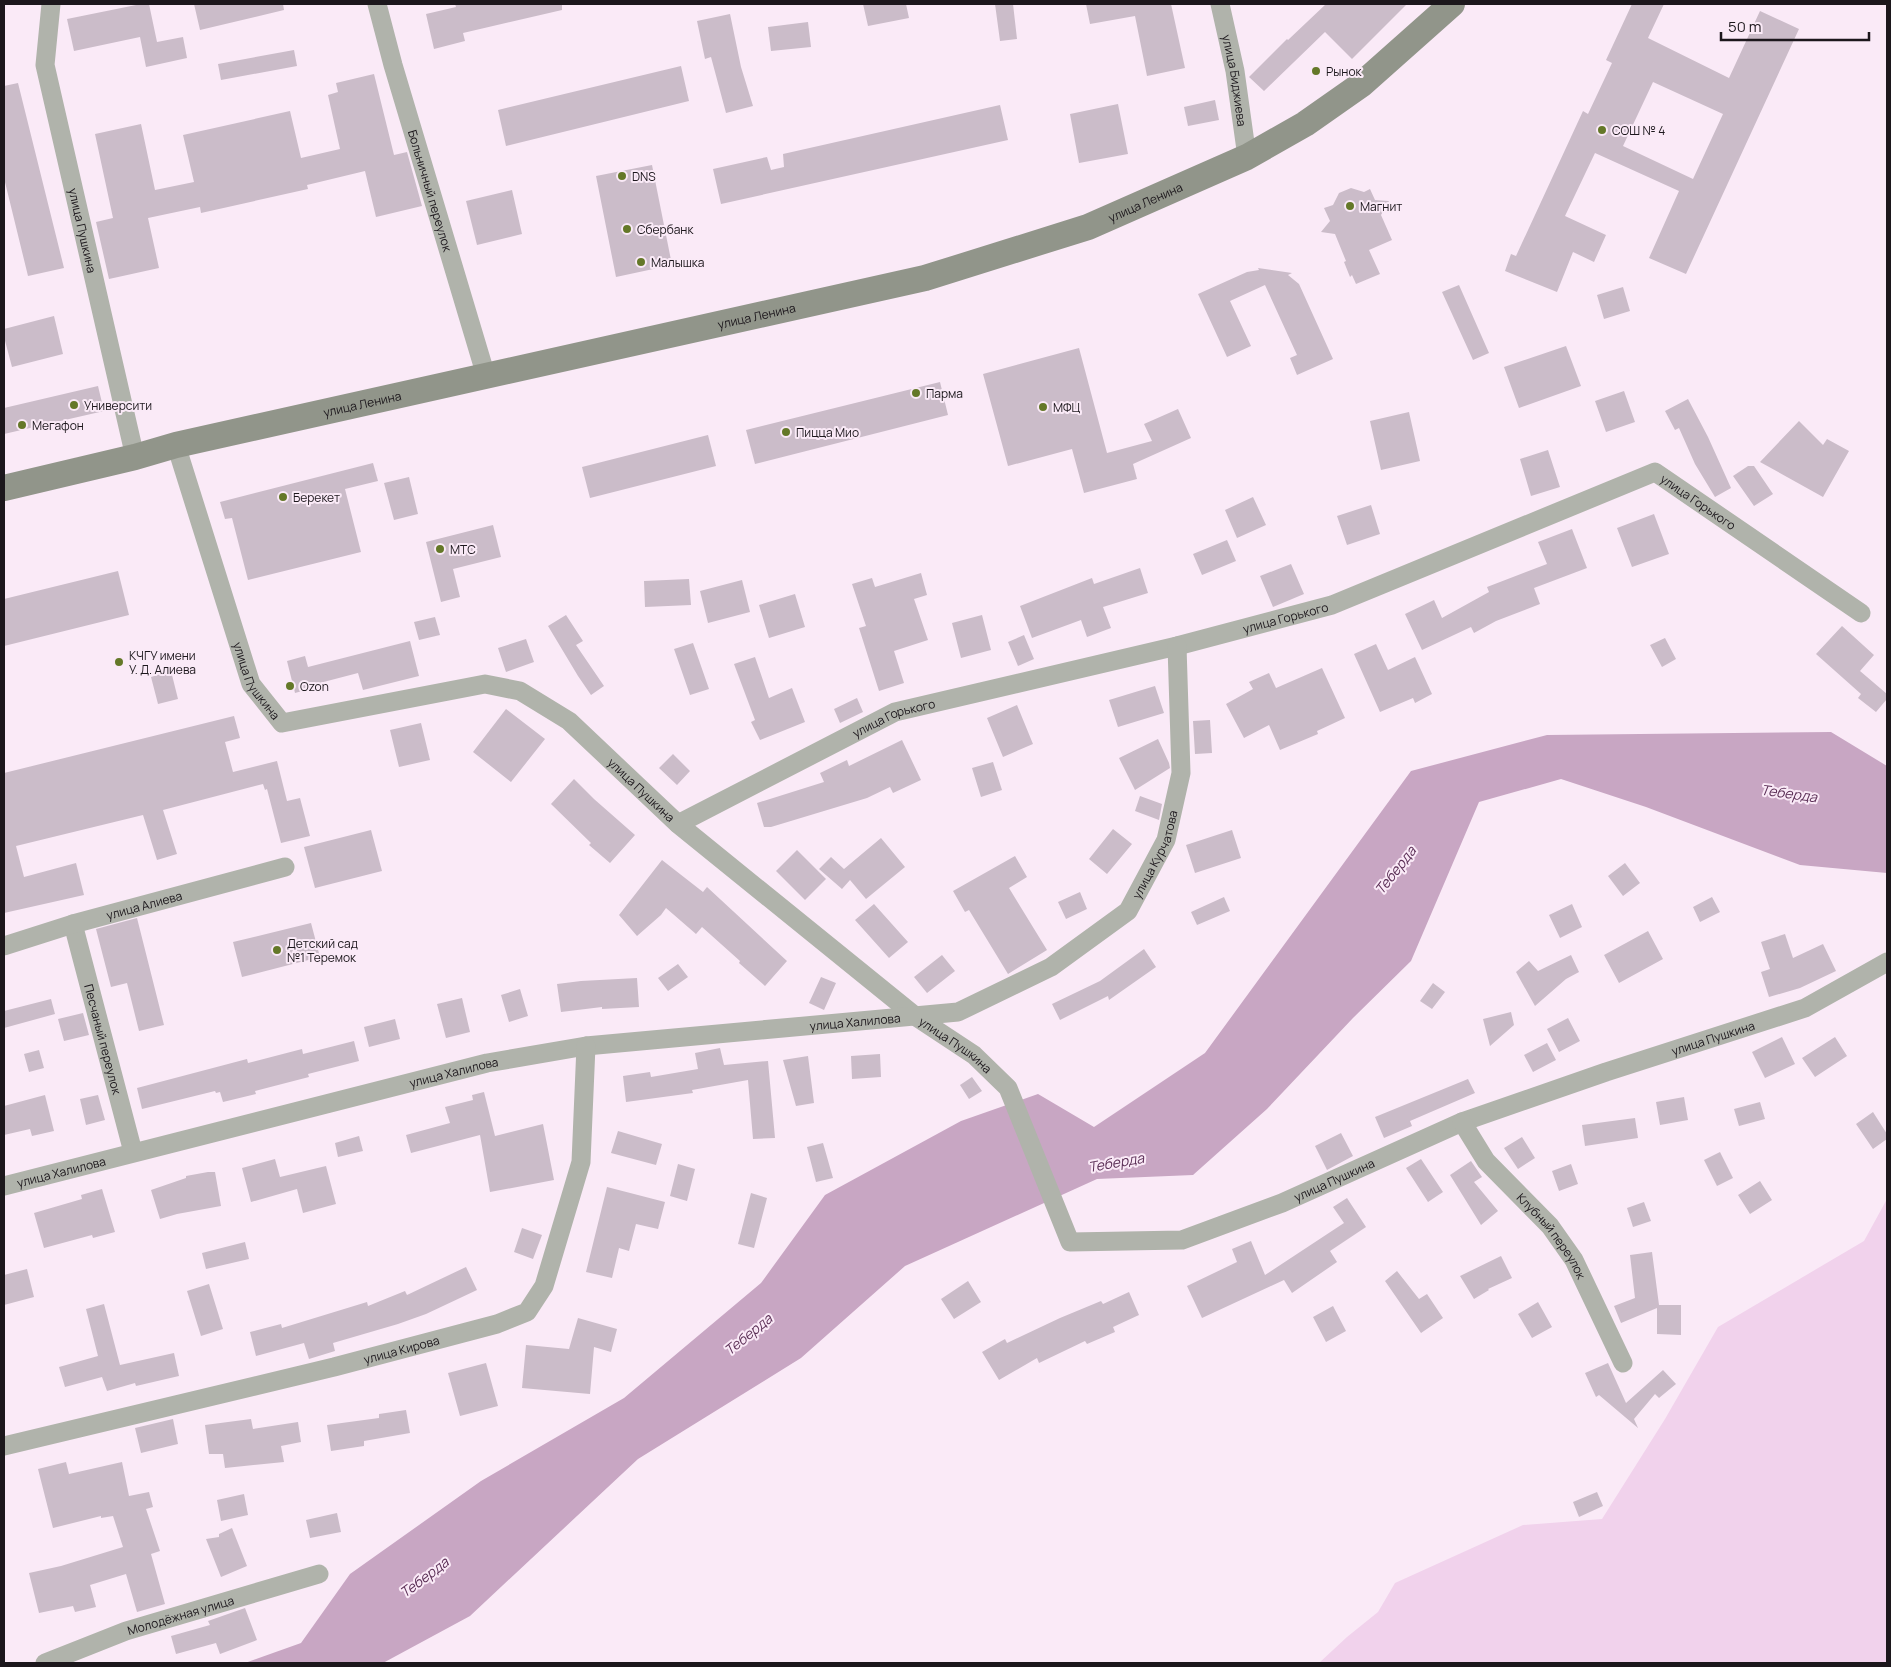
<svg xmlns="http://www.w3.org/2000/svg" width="1891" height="1667" font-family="Manrope,sans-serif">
<rect width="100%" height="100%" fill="#faeaf7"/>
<path fill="#f1d2ec" d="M1887 1199V1663H1319L1347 1637 1378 1612 1395 1583 1523 1525 1602 1519 1665 1419 1718 1327 1864 1241Z"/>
<path fill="#c8a6c3" d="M1831 732 1887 766V873L1800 865 1646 807 1561 779 1479 802 1411 961 1353 1018 1267 1109 1193 1175 1097 1179 905 1266 801 1358 638 1459 470 1616 383 1663H245L301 1643 350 1574 481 1481 624 1398 761 1283 825 1195 961 1121 1038 1094 1094 1127 1205 1053 1411 771 1547 735Z"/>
<path fill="#cbbcc9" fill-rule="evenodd" d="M141 4H149L157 42 183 37 187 58 146 67 140 37 74 51 67 19Z
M194 4H283L284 10 200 30Z
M455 4H562V10L463 33 465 41 434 49 426 14 456 7Z
M863 4H906L909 18 868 26Z
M995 4H1013L1017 39 1000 41Z
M1086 4H1171L1185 68 1147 76 1135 16 1090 24Z
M1326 4H1407L1352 59 1325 32 1264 91 1249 77 1287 39 1288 40Z
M1632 4H1664L1648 38 1729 78 1760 11 1799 29 1686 274 1649 258 1679 191 1595 153 1565 216 1606 235 1594 262 1573 252 1557 292 1505 271 1511 254 1516 256 1583 111 1588 114 1612 63 1606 60ZM1653 82 1723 114 1693 179 1623 146Z
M730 14 741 67 753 106 726 113 711 57 705 59 697 21Z
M808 22 811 47 771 51 768 27Z
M294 50 297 66 221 80 218 64Z
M681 66 689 101 506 146 498 110Z
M374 74 394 155 407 152 422 206 376 217 365 171 307 185 308 189 201 213 200 207 148 218 159 268 109 279 96 222 113 218 95 134 141 124 155 190 194 182 183 135 290 111 301 158 340 149 328 95 338 92 336 83Z
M18 83 64 268 28 276 4 178V86Z
M1215 100 1219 120 1188 126 1184 107Z
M1118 104 1128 154 1079 163 1070 114Z
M1000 105 1008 140 721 204 713 169 767 157 771 170 784 167 783 154Z
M652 165 672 265 616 277 596 176Z
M1351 188 1364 192 1370 189 1375 200 1389 201 1381 215 1392 240 1369 250 1380 274 1356 284 1352 275 1350 277 1344 262 1346 261 1335 234 1321 232 1330 221 1324 208 1333 205 1339 193Z
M512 190 522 234 477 245 466 201Z
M1258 268 1292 273 1288 275 1299 284 1333 359 1297 375 1290 358 1297 355 1265 285 1230 301 1251 346 1227 357 1198 294 1247 272 1259 270Z
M1459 285 1489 353 1473 360 1442 292Z
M1623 287 1630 311 1604 319 1597 295Z
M54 316 63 354 12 367 4 337V329Z
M1566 346 1581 386 1519 408 1504 367Z
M1079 348 1107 453 1152 441 1144 424 1178 409 1191 438 1133 464 1137 479 1084 493 1072 449 1008 466 983 374Z
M940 382 948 415 755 464 746 430Z
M98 386 104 411 4 434V408Z
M1624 391 1635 422 1606 432 1595 401Z
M1688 399 1708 437 1731 488 1715 497 1695 464 1679 428 1675 430 1665 411Z
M1409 412 1420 461 1381 470 1370 421Z
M1799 421 1823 445 1827 439 1849 451 1823 497 1760 462Z
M708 435 716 466 590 498 582 467Z
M1548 450 1560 487 1531 496 1520 459Z
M373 463 378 481 345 489 361 552 248 580 232 518 225 519 220 502Z
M1748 466H1754L1773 494 1754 506 1733 476Z
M409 477 418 514 394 520 384 483Z
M1253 497 1266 525 1237 538 1225 510Z
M1371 505 1380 534 1347 545 1337 516Z
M1654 514 1669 554 1632 567 1617 528Z
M493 525 501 557 453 569 460 597 441 602 426 542Z
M1572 529 1587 568 1534 588 1540 604 1496 621 1474 633 1471 627 1422 650 1405 614 1434 600 1442 618 1489 592 1487 587 1547 564 1538 542Z
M1227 540 1236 561 1202 575 1193 554Z
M1291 564 1304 594 1273 607 1260 576Z
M1140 568 1148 593 1103 607 1111 628 1087 637 1081 620 1032 638 1020 606 1092 578 1094 584Z
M118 571 129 615 4 646V599Z
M921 573 927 595 914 599 928 640 894 651 904 683 879 691 859 628 866 626 852 584 872 578 875 587Z
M689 579 691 605 645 607 644 581Z
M742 580 750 612 708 623 700 591Z
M795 594 805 627 769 638 759 605Z
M566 615 583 641 576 645 604 686 591 695 578 676 548 626Z
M982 615 991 650 961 658 952 623Z
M435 617 440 635 419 640 414 622Z
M1842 626 1874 655 1860 671 1887 694V699L1876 712 1858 698 1861 694 1816 654Z
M1024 635 1034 659 1018 666 1008 642Z
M1665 638 1676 659 1662 667 1650 645Z
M526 639 534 662 506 672 498 648Z
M410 641 419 676 363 690 358 673 312 685 313 688 295 693 287 661 305 656 308 667Z
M693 643 709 689 690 695 674 649Z
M1376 644 1388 670 1415 657 1432 694 1415 703 1413 698 1380 712 1354 654Z
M755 657 769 698 792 688 805 722 760 740 751 722 755 720 734 664Z
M1322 668 1345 718 1317 731 1318 734 1280 750 1269 725 1244 738 1226 704 1253 689 1249 682 1269 673 1276 688Z
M171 671 178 699 158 704 151 677Z
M1155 686 1164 713 1118 727 1109 700Z
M857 698 863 712 840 723 834 709Z
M1017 705 1033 744 1003 757 987 718Z
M506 709 545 739 511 782 473 752Z
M234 716 240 738 225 742 233 772 277 761 287 801 300 798 310 836 281 843 267 789 265 790 263 784 163 810 177 854 157 860 143 815 16 846 24 877 76 863 84 895 4 913V773Z
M1210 720 1212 753 1195 754 1193 721Z
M421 723 430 760 399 767 390 730Z
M1158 739 1169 763 1170 768 1135 790 1119 758Z
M902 740 921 780 893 793 890 787 867 798 771 827H764L757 803 824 782 820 773 847 760 849 766Z
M673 754 690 771 677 785 659 768Z
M993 762 1002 790 981 797 972 768Z
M574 779 594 799 635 835 610 863 589 845 591 843 551 804Z
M1140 796 1162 804 1159 820 1135 811Z
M1113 829 1132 844 1107 874 1089 859Z
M371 830 382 871 315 888 304 847Z
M1232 830 1241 858 1195 873 1186 845Z
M881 838 905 867 866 899 850 880 842 889 819 869 831 857 844 869Z
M797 850 826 879 805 900 776 871Z
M1015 856 1027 877 1009 888 1047 950 1008 974 969 910 965 912 953 891Z
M662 860 703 892 707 887 787 961 765 986 739 963 740 961 702 927 696 934 666 908 661 915 637 936 619 915Z
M1625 863 1640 883 1623 896 1608 876Z
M1080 892 1087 909 1066 919 1058 902Z
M1224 897 1230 911 1197 925 1191 912Z
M1712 897 1720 912 1700 922 1693 907Z
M874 904 908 942 889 958 855 920Z
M1572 904 1582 927 1560 938 1549 915Z
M137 918 164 1025 139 1031 127 983 111 987 96 929Z
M311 923 320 957 242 977 233 942Z
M1648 931 1663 959 1619 983 1604 955Z
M1785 934 1793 958 1823 944 1836 971 1800 988 1769 997 1761 972 1770 969 1761 942Z
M1144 949 1156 967 1109 1000 1108 996 1060 1020 1052 1004 1100 981Z
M942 955 955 971 927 993 914 977Z
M1571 955 1579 972 1566 979 1535 1006 1516 972 1529 961 1538 971Z
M678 964 688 977 668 991 658 978Z
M821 977 836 983 824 1010 809 1003Z
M637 978 639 1007 602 1009V1007L561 1012 557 984 581 981Z
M1433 983 1445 992 1432 1009 1420 1001Z
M520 989 528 1016 509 1022 501 995Z
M462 998 470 1032 446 1038 437 1004Z
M51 999 55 1014 4 1028V1011Z
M1511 1012 1514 1025 1490 1046 1483 1019Z
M83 1013 89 1035 64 1041 58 1019Z
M1568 1018 1580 1041 1559 1052 1547 1029Z
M395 1019 400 1039 369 1047 364 1027Z
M1782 1037 1795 1064 1765 1078 1752 1052Z
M1835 1037 1847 1056 1815 1077 1802 1058Z
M354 1041 359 1061 308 1074 309 1077 255 1091 256 1094 223 1102 220 1092 216 1093 215 1091 142 1109 137 1088 247 1059 248 1063 302 1049 303 1054Z
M1547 1043 1556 1060 1533 1072 1524 1055Z
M720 1048 724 1065 768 1061 775 1138 753 1139 748 1080 692 1090 693 1093 626 1102 623 1076 650 1072 651 1077 698 1069 695 1053Z
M39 1050 44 1068 29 1072 24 1054Z
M880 1054 881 1077 852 1079 851 1056Z
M808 1056 814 1103 796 1106 783 1060Z
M972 1077 982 1091 969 1099 960 1085Z
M1468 1079 1475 1093 1410 1121 1412 1126 1384 1138 1375 1117Z
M484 1092 495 1136 543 1124 554 1180 490 1192 480 1135 411 1153 406 1135 450 1123 445 1107 473 1100 472 1095Z
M45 1095 54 1131 32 1136 30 1129 4 1135V1106Z
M98 1095 105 1120 86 1125 80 1099Z
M1684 1097 1688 1120 1660 1125 1656 1102Z
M1760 1102 1765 1119 1739 1126 1734 1109Z
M1873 1112 1887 1134V1139L1873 1149 1856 1124Z
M1635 1118 1638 1138 1585 1146 1582 1125Z
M618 1131 662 1144 656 1165 611 1153Z
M1341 1133 1353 1156 1327 1170 1315 1146Z
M359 1136 363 1151 338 1157 335 1143Z
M1522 1137 1535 1158 1518 1169 1504 1148Z
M823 1143 833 1178 816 1182 807 1147Z
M1720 1152 1733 1178 1717 1186 1704 1160Z
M275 1159 280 1177 326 1166 336 1204 303 1213 297 1189 251 1202 242 1168Z
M1421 1159 1443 1192 1428 1202 1406 1168Z
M1471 1161 1482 1177 1474 1182 1498 1211 1481 1225 1450 1175Z
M678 1164 695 1169 687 1201 670 1196Z
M1571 1164 1578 1184 1559 1191 1552 1171Z
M208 1172H215L221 1206 177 1214 160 1219 151 1190 186 1178V1176Z
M1760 1181 1772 1200 1750 1214 1738 1195Z
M607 1187 665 1202 658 1229 636 1224 629 1251 619 1248 612 1278 586 1272Z
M102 1189 115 1232 93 1238 92 1235 44 1248 34 1213 82 1199 81 1195Z
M751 1193 767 1198 754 1248 738 1244Z
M1347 1198 1366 1227 1330 1251 1337 1262 1292 1293 1284 1280 1202 1318 1187 1286 1237 1262 1232 1249 1251 1241 1265 1275 1344 1223 1333 1207Z
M1644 1202 1651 1221 1633 1227 1627 1208Z
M522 1228 542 1235 533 1259 514 1252Z
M245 1242 249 1259 206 1269 202 1253Z
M1652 1252 1659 1305H1681V1335L1657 1334V1308L1621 1323 1614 1306 1635 1298 1630 1255Z
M1501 1256 1512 1278 1488 1289 1489 1290 1474 1299 1460 1276Z
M466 1267 477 1290 426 1314 398 1324 333 1343 335 1351 309 1359 304 1343 256 1356 250 1332 281 1324 282 1328 367 1302 368 1306 405 1291 407 1295Z
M27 1269 34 1297 4 1305V1275Z
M1397 1271 1419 1299 1427 1294 1443 1318 1421 1333 1385 1281Z
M968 1281 981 1302 954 1319 941 1299Z
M209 1284 223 1329 201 1336 187 1291Z
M1129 1292 1139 1315 1113 1327 1115 1332 1087 1344 1085 1341 1039 1363 1037 1358 999 1380 982 1352 1005 1339 1007 1343 1060 1318 1101 1301 1103 1304Z
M1538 1302 1552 1327 1532 1338 1518 1314Z
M104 1304 120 1365 174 1353 179 1376 136 1386 135 1383 107 1391 102 1377 65 1387 59 1367 98 1356 86 1309Z
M1333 1306 1346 1331 1326 1342 1313 1317Z
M578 1318 617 1329 611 1352 594 1347 590 1394 522 1388 526 1345 569 1349Z
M486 1363 498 1406 460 1416 448 1373Z
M1608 1363 1626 1403 1663 1370 1676 1384 1659 1398 1655 1394 1634 1419 1638 1428 1599 1395 1596 1397 1585 1373Z
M406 1410 410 1433 364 1441V1446L331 1451 327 1425 379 1418V1414Z
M173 1419 178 1444 141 1453 135 1428Z
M251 1419 253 1429 298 1422 301 1442 281 1446 284 1462 225 1468 223 1454H209L205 1425Z
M66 1462 69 1474 122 1462 129 1496 149 1492 153 1507 146 1509 160 1551 151 1554 165 1604 137 1612 126 1574 90 1585 96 1607 75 1612 73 1606 39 1613 29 1573 61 1566 123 1547 113 1516 101 1518V1516L53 1528 38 1469Z
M1597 1492 1603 1506 1579 1517 1573 1502Z
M244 1494 248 1515 221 1521 217 1500Z
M337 1513 341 1532 310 1538 306 1520Z
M232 1528 247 1566 221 1577 206 1539 219 1537V1534Z
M245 1608 257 1640 220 1654 216 1643 176 1654 171 1636 210 1625 208 1621Z"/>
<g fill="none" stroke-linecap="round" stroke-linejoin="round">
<g stroke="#b0b3ab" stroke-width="19">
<path id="s1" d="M51 4 45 65 135 457"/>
<path id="s2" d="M377 4 393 65 486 376"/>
<path id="s3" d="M1220 4 1235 71 1247 157"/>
<path id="s4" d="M176 445 251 684 282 723 485 684 520 691 569 721 678 824 915 1016 974 1055 1008 1088 1070 1242 1182 1240 1282 1203 1462 1122 1606 1072 1805 1008 1887 962"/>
<path id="s5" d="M678 824 895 712 1177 646 1332 605 1655 472 1861 613"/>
<path id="s6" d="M73 924 133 1152"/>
<path id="s7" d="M4 946 73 924 285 867"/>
<path id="s8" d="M1462 1122 1486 1161 1550 1226 1574 1260 1623 1363"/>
<path id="s9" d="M4 1186 487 1063 586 1046 958 1012 1051 967 1128 911 1166 840 1181 773 1177 646"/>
<path id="s10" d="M4 1446 334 1367 497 1324 527 1312 544 1286 581 1162 586 1046"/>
<path id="s11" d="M45 1663 126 1631 319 1574"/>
</g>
<path stroke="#91958a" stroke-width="26" id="s12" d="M4 488 135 457 176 445 925 278 1088 227 1247 157 1305 124 1362 84 1452 4"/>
</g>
<g fill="#647828" stroke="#faeaf7" stroke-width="2">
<circle cx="1316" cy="71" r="5"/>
<circle cx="1602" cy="130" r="5"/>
<circle cx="622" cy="176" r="5"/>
<circle cx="1350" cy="206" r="5"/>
<circle cx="627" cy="229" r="5"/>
<circle cx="641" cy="262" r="5"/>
<circle cx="916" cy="393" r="5"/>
<circle cx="74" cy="405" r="5"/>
<circle cx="1043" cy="407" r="5"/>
<circle cx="22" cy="425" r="5"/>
<circle cx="786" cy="432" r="5"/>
<circle cx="283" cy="497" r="5"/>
<circle cx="440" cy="549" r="5"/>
<circle cx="119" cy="662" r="5"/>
<circle cx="290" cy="686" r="5"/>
<circle cx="277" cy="950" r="5"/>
</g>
<g text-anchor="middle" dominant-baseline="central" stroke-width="4" stroke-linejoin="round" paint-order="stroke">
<g font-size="12" fill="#1c171c" stroke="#faeaf7" text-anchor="start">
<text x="1326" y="71">Рынок</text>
<text x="1612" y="130">СОШ № 4</text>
<text x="632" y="176">DNS</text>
<text x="1360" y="206">Магнит</text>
<text x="637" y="229">Сбербанк</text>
<text x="651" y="262">Малышка</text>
<text x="926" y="393">Парма</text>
<text x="84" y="405">Университи</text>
<text x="1053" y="407">МФЦ</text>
<text x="32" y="425">Мегафон</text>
<text x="796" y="432">Пицца Мио</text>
<text x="293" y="497">Берекет</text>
<text x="450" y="549">МТС</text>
<text x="129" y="655">КЧГУ имени<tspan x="129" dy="14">У. Д. Алиева</tspan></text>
<text x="300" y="686">Ozon</text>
<text x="287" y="943">Детский сад<tspan x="287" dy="14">№1 Теремок</tspan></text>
</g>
<g font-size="12" fill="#1c171c" stroke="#faeaf7">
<text stroke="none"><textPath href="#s3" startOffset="78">улица Биджиева</textPath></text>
<text stroke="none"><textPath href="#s2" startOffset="194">Больничный переулок</textPath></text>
<text stroke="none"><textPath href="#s12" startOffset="1178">улица Ленина</textPath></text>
<text stroke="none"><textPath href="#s1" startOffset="231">улица Пушкина</textPath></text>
<text stroke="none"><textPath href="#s12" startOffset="772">улица Ленина</textPath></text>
<text stroke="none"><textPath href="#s12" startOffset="368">улица Ленина</textPath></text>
<text stroke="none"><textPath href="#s5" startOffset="1096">улица Горького</textPath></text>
<text stroke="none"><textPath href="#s5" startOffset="646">улица Горького</textPath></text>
<text stroke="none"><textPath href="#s4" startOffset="250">улица Пушкина</textPath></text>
<text stroke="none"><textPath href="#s5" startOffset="241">улица Горького</textPath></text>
<text stroke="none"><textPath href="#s4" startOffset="700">улица Пушкина</textPath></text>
<text stroke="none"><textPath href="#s9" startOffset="1234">улица Курчатова</textPath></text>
<text stroke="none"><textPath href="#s7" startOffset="146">улица Алиева</textPath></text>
<text stroke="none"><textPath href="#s9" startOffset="869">улица Халилова</textPath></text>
<text stroke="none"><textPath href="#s6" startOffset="119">Песчаный переулок</textPath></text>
<text stroke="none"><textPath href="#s4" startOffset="2020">улица Пушкина</textPath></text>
<text stroke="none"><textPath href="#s4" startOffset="1105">улица Пушкина</textPath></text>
<text stroke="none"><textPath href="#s9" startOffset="464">улица Халилова</textPath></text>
<text stroke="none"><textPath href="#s9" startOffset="59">улица Халилова</textPath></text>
<text stroke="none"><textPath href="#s4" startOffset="1615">улица Пушкина</textPath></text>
<text stroke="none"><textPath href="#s8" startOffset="146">Клубный переулок</textPath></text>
<text stroke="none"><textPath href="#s10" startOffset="409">улица Кирова</textPath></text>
<text stroke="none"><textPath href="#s11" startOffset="144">Молодёжная улица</textPath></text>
</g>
<g font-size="14" font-style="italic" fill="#5b2f56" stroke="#faeaf7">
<text transform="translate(1789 793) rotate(8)">Теберда</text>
<text transform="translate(1395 870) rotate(-52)">Теберда</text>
<text transform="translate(1116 1162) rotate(-10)">Теберда</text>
<text transform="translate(748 1334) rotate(-39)">Теберда</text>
<text transform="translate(424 1577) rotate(-37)">Теберда</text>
</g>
</g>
<rect width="1891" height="1667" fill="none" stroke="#1c171c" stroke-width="10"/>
<path d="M1721 32v8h148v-8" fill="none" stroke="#1c171c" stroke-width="2.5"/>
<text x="1728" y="32" font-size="15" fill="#1c171c" stroke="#faeaf7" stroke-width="4" paint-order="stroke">50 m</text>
</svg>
